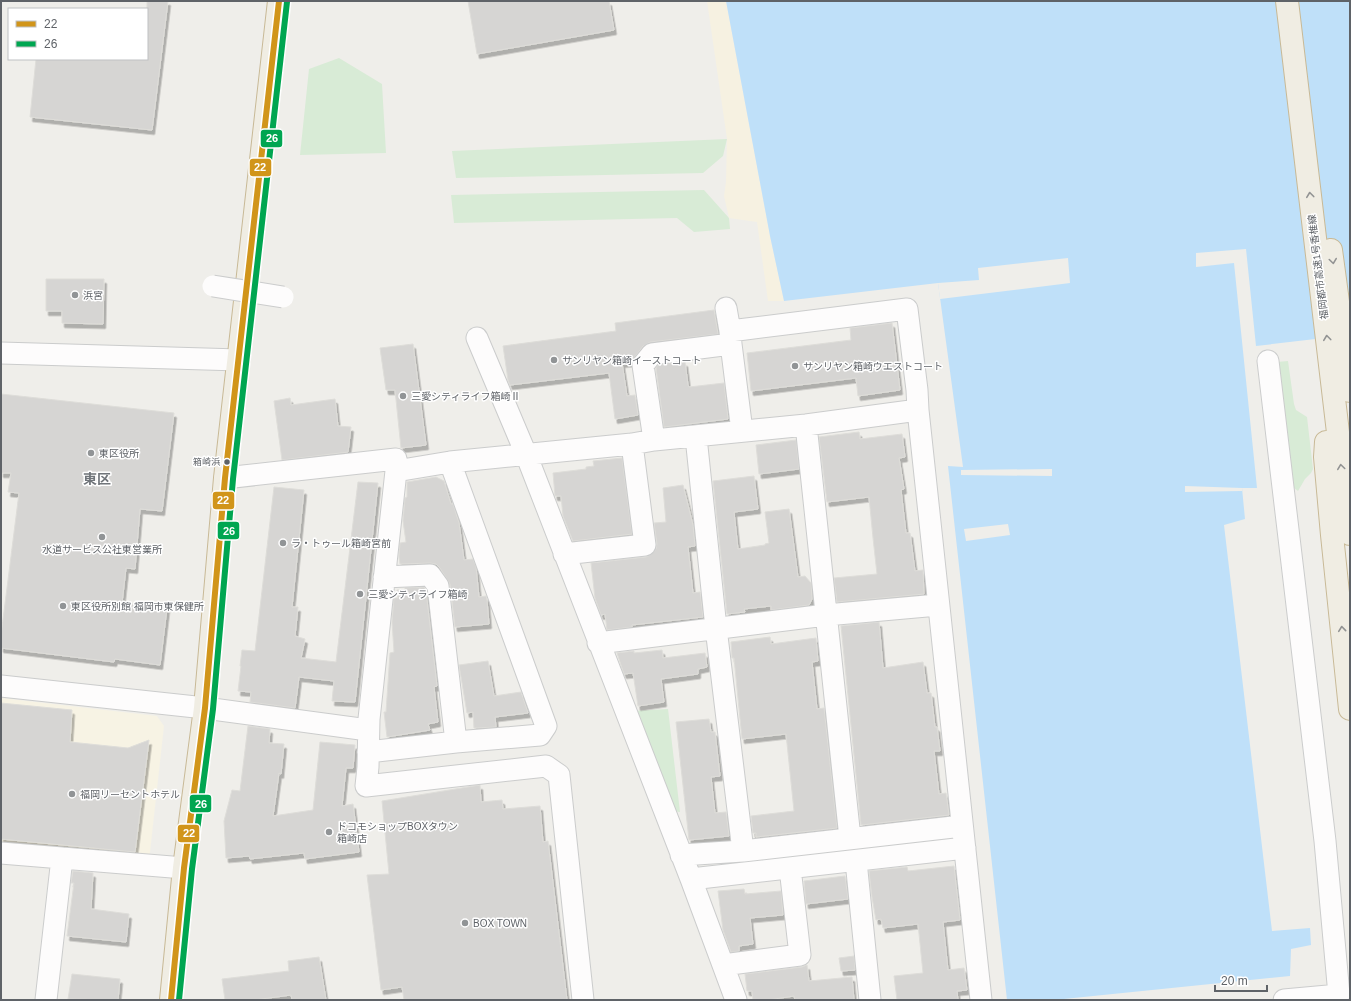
<svg xmlns="http://www.w3.org/2000/svg" width="1351" height="1001" font-family="Helvetica,'Noto Sans JP',sans-serif">
<defs>
<filter id="shadow"><feDropShadow dx="2.5" dy="4.5" stdDeviation="0" flood-color="#0004"/></filter>
</defs>
<rect width="100%" height="100%" fill="#efeeea"/>
<path fill="#f7f3e4" d="M1 698 157 716 164 726 149 861 1 848Z"/>
<path fill="#d8ebd6" d="M339 58 382 84 386 153 300 155 309 69Z
M727 139 723 156 703 173 456 178 452 151Z
M704 190 729 218 730 229 694 232 677 218 454 223 451 195Z
M1288 361 1294 404 1296 410 1307 417 1313 469 1311 473 1305 479 1298 491 1294 488 1292 482 1277 362Z
M668 709 680 812 672 811 633 711Z"/>
<path fill="#f6f1e1" d="M707 1H726L770 236 784 301H768L757 222 729 218 724 196 726 182 727 139Z"/>
<path fill="#bfe0f9" d="M726 1H1350V335L1256 346 1246 249 1196 253V267L1234 263 1257 488H1242L1245 519 1224 525 1272 931 1310 928 1311 945 1291 949 1290 976 1054 1000H1007L948 466 963 467 938 283 784 301 770 236Z"/>
<path fill="#efeeea" d="M1068 258 1070 283 940 299 938 283 979 280 978 268Z
M1052 469V476L961 475V470Z
M1185 486 1242 488V491L1185 492Z
M1008 524 1010 535 966 541 964 529Z"/>
<path fill="#d6d5d3" stroke="#deddd9" filter="url(#shadow)" d="M147 1H168L152 130 30 117 36 59H147Z
M468 1H609L614 30 477 54Z
M46 279H104L103 324 62 323V311H46Z
M714 310 718 334 650 342 643 346 631 362 622 363 627 396 635 395 638 415 615 419 609 373 510 385 508 380 503 346 616 331 615 323Z
M892 323 900 390 858 396 856 378 751 391 747 353 851 340 850 328Z
M413 344 426 445 401 448 395 390H386L380 348Z
M685 362 688 385 689 387 724 383 728 419 664 427 656 368 658 365Z
M1 394 174 413 162 511 140 509 135 569 126 568 122 603 167 608 160 665 115 659 114 662 1 648V635L19 493 8 492 11 473H1Z
M290 398 291 405 335 399 338 426 351 427 348 452 282 460 274 401Z
M859 432 860 439 902 434 905 457 899 458 904 489 901 490 906 533H910L915 571 923 570 924 594 837 602 834 578 877 574 873 538 869 497 827 502 819 437Z
M796 440 799 469 759 474 756 445Z
M622 458 632 534 573 541 563 516 561 496H555L553 473 586 469V467L594 466 593 461Z
M754 476 758 509 734 512 738 549 765 545V544L769 543 765 512 789 509 798 577 805 576 811 583 812 599 809 605 771 610V606L744 609 745 612 727 614 713 481Z
M436 477 444 481 451 504H453L459 523 464 560 473 559 476 567 479 597 486 596 487 600 489 624 455 627 450 584 440 568 436 564 430 563 400 564 399 557 400 543 406 542 403 521 405 498 407 497V482Z
M358 482 378 483 355 702 332 701 334 681 299 677 295 708 250 702 251 692 238 691 241 666H240L242 650 255 651 274 487 304 490 292 607H298L295 636 305 639 301 658 336 662Z
M683 485 693 525 695 546 688 547 693 593 700 592 703 617 632 625V627L607 630 605 614 601 615 595 598 591 563 646 557 652 554 656 549 657 544 654 523 666 522 663 488Z
M424 587 426 591 437 686 434 687 438 722 428 724 430 730 387 737 384 712H386L390 653 394 652 392 622 394 598H398L397 590H405V588Z
M879 622 883 668 923 662 927 693H931L935 727H937L940 751H934L939 794 946 793 949 815 861 825 841 626Z
M770 637 771 644 816 638 818 661 812 662 817 709 824 708 837 828 756 837V833H753L751 816 794 811 786 734 742 739 734 658H732L731 642Z
M662 650 663 658 705 653 707 667 698 669V674L661 679 664 702 638 706 633 673 624 674 617 653 634 651V653Z
M488 661 494 696 521 692 528 713 495 717 496 727 474 728 473 712 467 713 459 665Z
M1 703 72 710 70 742 128 748 149 740 135 852 1 839Z
M709 719 711 732H715L720 776 711 777 715 813 726 812 729 836 689 840 676 722Z
M248 726 270 729 269 743 284 744 281 774 279 773 273 816 313 810 320 742 355 745 353 768H346L342 806 353 804 359 852 305 859 304 853 250 859 249 856 226 858 224 821 232 790 240 791Z
M480 785 481 802 502 800 503 809 540 806 543 842 548 841 567 1000H404L402 987 381 990 367 875 389 874 382 801Z
M954 866 960 920 943 922 948 970 964 968 967 990 957 991 958 1000H897L894 976 923 973 918 924 883 928 881 919 876 920 872 897 869 871 907 867 908 871Z
M73 871 93 873 91 909 129 914 126 942 67 936 74 883H71Z
M845 876 848 899 806 904 804 881Z
M744 889 745 894 781 891 783 915 750 918 753 944 739 946V951L731 952 723 930 718 891Z
M854 956 855 970 841 971 839 958Z
M319 957 326 1000H292L291 995 254 1000H225L222 979 289 971 288 961Z
M807 965 809 981 852 977 854 1000H795L794 996 768 1000H753L752 991H747L745 974 802 967Z
M72 974 120 979 118 1000 68 999Z"/>
<g fill="none" stroke-linecap="round" stroke-linejoin="round">
<defs>
<path id="minor" d="M726 308 730 331 731 344
M730 331 907 309 917 390 918 410
M477 338 526 454 691 879 736 1000
M1 353 239 360
M1268 361 1325 841 1339 995 1284 1000
M806 425 850 838
M696 437 716 628 743 851
M654 440 643 365 652 354 731 344 742 431
M396 471 450 462 632 444 654 440 806 425 918 410 981 1000
M225 478 396 459V471L369 719 368 767 366 786 546 766 559 775 583 1000
M564 554 645 545 632 444
M384 577 430 575 438 586 456 742
M598 643 826 615 938 605
M1 686 205 708 368 730
M368 752 456 742 540 735 546 726 450 462
M1 853 184 868
M681 855 743 851 962 826
M856 861 870 1000
M691 879 965 848
M723 965 800 955 790 868
M46 1000 62 858"/>
<path id="highway" d="M1287 1 1350 534
M1331 250 1350 391
M1326 442 1325 457 1332 535 1350 709
M171 1000 184 868 205 708 225 478 279 1"/>
</defs>
<use href="#minor" stroke="#cbcccc" stroke-width="23"/>
<use href="#highway" stroke="#c8b996" stroke-width="24"/>
<use href="#minor" stroke="#fdfcfc" stroke-width="21"/>
<use href="#highway" stroke="#f0ede3" stroke-width="22"/>
<defs>
<path id="minor-bridge" d="M213 286 283 297"/>
</defs>
<use href="#minor-bridge" stroke="#cbcccc" stroke-width="23" stroke-linecap="butt"/>
<use href="#minor-bridge" stroke="#fdfcfc" stroke-width="21"/>
<defs>
<path id="bus-1" d="M171 1000 184 868 205 708 225 478 279 1"/>
<path id="bus-2" d="M179 1000 192 869 213 709 233 479 287 2"/>
</defs>
<use href="#bus-1" stroke="#fff" stroke-width="9"/>
<use href="#bus-2" stroke="#fff" stroke-width="9"/>
<use href="#bus-1" stroke="#d1951a" stroke-width="6"/>
<use href="#bus-2" stroke="#00a651" stroke-width="6"/>
</g>
<defs><path id="oneway-chevron" d="M-2-3.5L2.5 0L-2 3.5" fill="none" stroke-width="1.6" stroke-linecap="round" stroke-linejoin="round"/></defs>
<g stroke="#929393">
<use href="#oneway-chevron" transform="translate(1310 195) rotate(-97)"/>
<use href="#oneway-chevron" transform="translate(1333 261) rotate(82)"/>
<use href="#oneway-chevron" transform="translate(1327 338) rotate(-97)"/>
<use href="#oneway-chevron" transform="translate(1341 467) rotate(-98)"/>
<use href="#oneway-chevron" transform="translate(1342 629) rotate(-96)"/>
</g>
<g fill="#919496" stroke="#fff" stroke-width="1.5">
<circle cx="75" cy="295" r="4"/>
<circle cx="554" cy="360" r="4"/>
<circle cx="795" cy="366" r="4"/>
<circle cx="403" cy="396" r="4"/>
<circle cx="91" cy="453" r="4"/>
<circle cx="102" cy="537" r="4"/>
<circle cx="283" cy="543" r="4"/>
<circle cx="360" cy="594" r="4"/>
<circle cx="63" cy="606" r="4"/>
<circle cx="72" cy="794" r="4"/>
<circle cx="329" cy="832" r="4"/>
<circle cx="465" cy="923" r="4"/>
</g>
<circle fill="#5f6368" stroke="#fff" stroke-width="1.5" cx="227" cy="462" r="3.5"/>
<g text-anchor="middle" dominant-baseline="central" stroke-width="3" stroke-linejoin="round" paint-order="stroke">
<g font-size="9" fill="#5f6368" stroke="#fff" text-anchor="end">
<text x="220" y="462">箱崎浜</text>
</g>
<g font-size="10" fill="#5f6368" stroke="#fff">
<text transform="translate(1318 267) rotate(-97)">福岡都市高速1号香椎線</text>
</g>
<g font-size="10" fill="#5f6368" stroke="#fff" text-anchor="start">
<text x="83" y="295">浜宮</text>
<text x="562" y="360">サンリヤン箱崎イーストコート</text>
<text x="803" y="366">サンリヤン箱崎ウエストコート</text>
<text x="411" y="396">三愛シティライフ箱崎Ⅱ</text>
<text x="99" y="453">東区役所</text>
<text x="291" y="543">ラ・トゥール箱崎宮前</text>
<text x="102" y="549" text-anchor="middle">水道サービス公社東営業所</text>
<text x="368" y="594">三愛シティライフ箱崎</text>
<text x="71" y="606">東区役所別館 福岡市東保健所</text>
<text x="80" y="794">福岡リーセントホテル</text>
<text x="337" y="826">ドコモショップBOXタウン<tspan x="337" dy="12">箱崎店</tspan></text>
<text x="473" y="923">BOX TOWN</text>
</g>
<g font-size="14" font-weight="bold" fill="#70757a" stroke="#fff">
<text x="97" y="479">東区</text>
</g>
</g>
<g stroke="#fff" stroke-width="1.5">
<rect x="260" y="129" width="23" height="19" rx="4" fill="#00a651"/>
<rect x="249" y="158" width="23" height="19" rx="4" fill="#d1951a"/>
<rect x="212" y="491" width="23" height="19" rx="4" fill="#d1951a"/>
<rect x="217" y="521" width="23" height="19" rx="4" fill="#00a651"/>
<rect x="189" y="794" width="23" height="19" rx="4" fill="#00a651"/>
<rect x="177" y="824" width="23" height="19" rx="4" fill="#d1951a"/>
</g>
<g font-size="11" text-anchor="middle" font-weight="bold" fill="#fff">
<text x="272" y="142">26</text>
<text x="260" y="171">22</text>
<text x="223" y="504">22</text>
<text x="229" y="535">26</text>
<text x="201" y="808">26</text>
<text x="189" y="837">22</text>
</g>
<rect width="1351" height="1001" fill="none" stroke="#5f6368" stroke-width="4"/>
<rect x="8" y="8" width="140" height="52" fill="#ffffff" stroke="#bfc1c3"/>
<rect x="16" y="21" width="20" height="6" fill="#d1951a" stroke="#bfc1c3"/>
<text x="44" y="28" font-size="12" fill="#5f6368">22</text>
<rect x="16" y="41" width="20" height="6" fill="#00a651" stroke="#bfc1c3"/>
<text x="44" y="48" font-size="12" fill="#5f6368">26</text>
<path d="M1215 985v6h52v-6" fill="none" stroke="#5f6368" stroke-width="2"/>
<text x="1221" y="985" font-size="12" fill="#5f6368" stroke="#ffffff" stroke-width="3" paint-order="stroke">20 m</text>
</svg>
